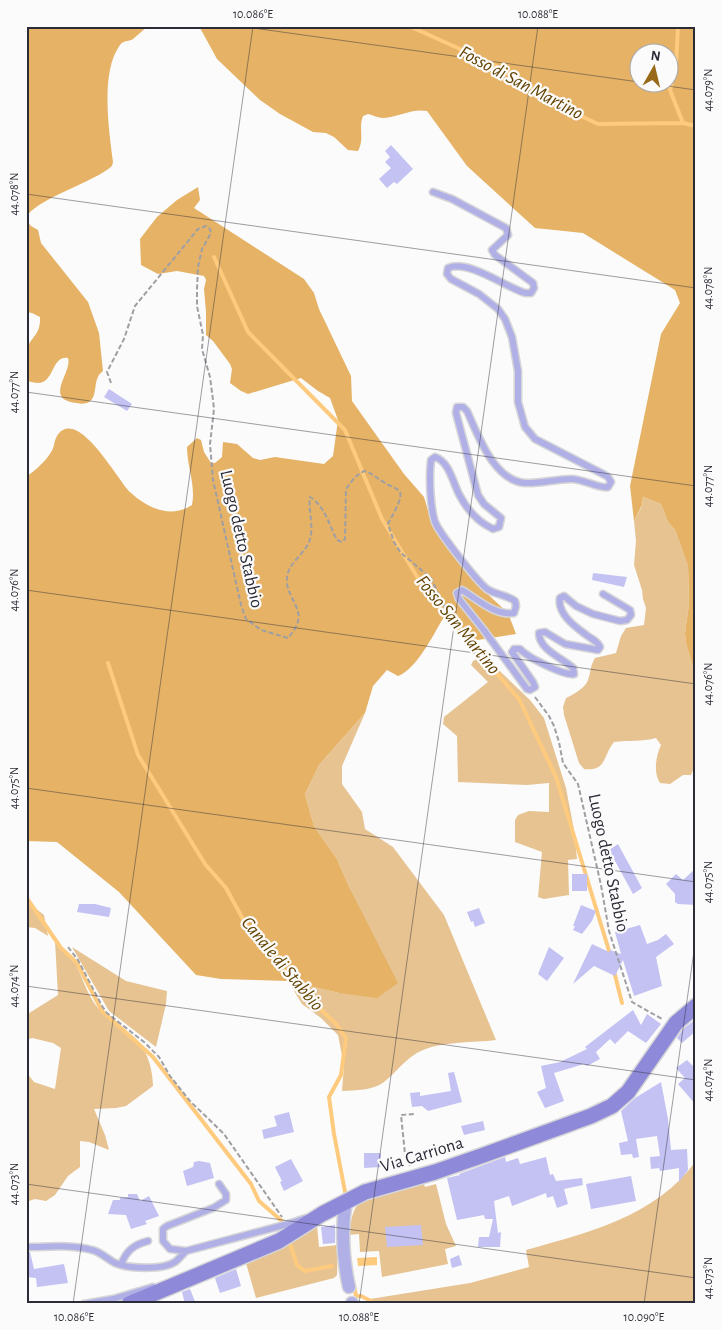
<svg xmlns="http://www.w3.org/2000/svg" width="722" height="1330" font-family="'Alegreya Sans',sans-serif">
<rect width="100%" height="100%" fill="#fbfbfb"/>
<path fill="#e6c391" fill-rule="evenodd" d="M643 497 661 504 668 522 675 530 688 566 689 604 685 633 686 643 696 678V763L691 775H683L670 784 660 783C653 772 656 756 661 745L656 738C642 742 628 740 614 742 603 755 607 772 584 769L579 763 564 715 563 707 566 698C574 694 585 688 588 680 591 672 590 666 595 658L616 653 621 636 626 628 644 625 646 608 643 599 642 590 634 565 636 541 634 521 642 506Z
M484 656 530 700 544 718 566 788 574 830 577 859 568 860 569 895 544 899 538 897 542 852 515 842V820L518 815 529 811 549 812V783L527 785 458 782 457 736 443 724 444 717 488 682 471 665 473 661Z
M365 713 342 766V784L362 812 365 829 393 847 444 915 496 1040C473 1043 445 1041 423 1050 407 1056 397 1072 384 1082 372 1091 356 1090 342 1091L344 1066 338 1035 321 1018 302 1004 288 981 339 993 351 891 337 859 314 826 305 794 319 765Z
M26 901 44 915 48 936 35 928 26 927Z
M55 941C60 947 72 957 75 963 83 978 87 995 98 1008 108 1021 122 1027 134 1037 147 1048 153 1070 153 1086L126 1106 116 1108 94 1109 105 1135 109 1150 89 1142 80 1141V1167L68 1176 55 1195 46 1201 35 1199 26 1202V1015L58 995ZM32 1038 53 1043 61 1048 55 1089 34 1082 27 1073 29 1050 26 1040Z
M72 947 126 981 167 991 166 1004 156 1047 109 1011Z
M696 1161V1299L688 1304H364L370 1299 470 1283 529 1267 526 1250C589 1232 655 1217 696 1161Z
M423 1182 425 1187 436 1184 446 1224 456 1246 445 1249 448 1264 382 1277 379 1251 360 1252 359 1234 349 1235C352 1218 351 1207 367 1197Z
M317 1225 319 1247 338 1245 337 1275 334 1278 256 1298 246 1263Z"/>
<path fill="#e5b266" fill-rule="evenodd" d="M26 26H148C143 30 138 35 133 39 128 42 123 40 120 45 100 72 109 131 113 162L112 166C95 182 33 200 26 218Z
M199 26H696V678L686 643 685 633 689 604 688 566 675 530 668 522 661 504 643 497 642 505 634 521 630 486 661 334 680 303 675 290 583 233 535 228 467 166 427 111C412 108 399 117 383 118 378 118 373 115 368 114L363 116C358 129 365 138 358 151L348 150 334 137 326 133 313 132 280 114 260 100 217 59ZM640 52H670V82H640Z
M198 187 200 200 194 208 304 279 314 293 319 309 351 376 352 401 404 474 424 497 432 524 457 559 480 587 508 613 516 634 471 641 449 609C436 628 419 668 398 676L387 670 373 686 365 713 319 765 305 794 314 826 337 859 351 891 398 983 377 998 339 993 288 981 221 979 196 975 119 892 57 842 26 841V477C35 471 52 456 54 445 55 440 57 433 63 430 84 418 118 480 130 492 147 508 171 519 192 505 196 485 187 467 187 447L197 438 201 440 204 452 211 463H215L222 457 223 442 237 444 253 458 260 460 275 457 324 464 333 456 338 420 330 398 318 391 301 378 248 394 241 391 230 383 232 369 230 364 213 341 206 335V312L204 289 206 280 204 276 177 271 158 274 141 265 140 239 157 217 177 200Z
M26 220 31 226 38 230 41 243 88 302 99 333 103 371C101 373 99 374 98 377 94 384 97 397 89 402 86 404 81 404 77 403 42 400 73 372 68 358 48 355 57 394 26 380 26 371 24 359 26 351 30 337 41 336 40 317L32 313 26 312Z"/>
<path fill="#feca7e" d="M377 1257V1265L358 1266 357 1258Z"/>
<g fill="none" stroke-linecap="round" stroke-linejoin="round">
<path stroke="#feca7e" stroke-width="4" d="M409 26 489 62 568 110 598 124 683 123 696 126
M678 26 676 65 670 90 683 123
M214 257 248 332 345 430 382 519 427 593 519 699 556 777 610 954
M108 663 138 755 205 864 226 888 249 930 303 993 336 1024 346 1038 341 1075 329 1097 334 1134 346 1197
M26 897 61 948 77 963 102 1011 153 1057 251 1184 259 1201 283 1222
M614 971 622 1003
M290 1244 297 1265 305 1271 332 1266
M354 1286 356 1296H361L377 1304"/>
</g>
<path fill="#c3c2f2" d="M391 145 413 169 397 184 394 182 387 188 379 179 391 168 385 162 390 157 385 151Z
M109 389 132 404 127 411 104 397Z
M593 573 627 577 624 587 592 580Z
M618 844 642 888 633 894 609 850Z
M696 868V905L678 904 675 902V894L666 884 676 874 683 880Z
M572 874H587V891H572Z
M79 904H95L111 908 109 917 77 912Z
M581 905 596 911 592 921 582 934 573 930 575 926H573Z
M479 908 485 923 475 927 473 921 471 922 467 912Z
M640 925 647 944 658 940 666 934 674 944 656 957 662 986 634 996 623 960 615 976 594 966 573 984 592 944 609 952 610 950 621 954 615 932Z
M549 947 564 958 547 981 538 974Z
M633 1010 641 1025 647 1014 661 1024 646 1043 628 1031 615 1044 610 1039 596 1052 600 1059 587 1066 584 1064 554 1073 564 1101 545 1108 537 1092 546 1088 541 1066 560 1062 587 1049 585 1047Z
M696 1019V1031L682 1043 677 1038 683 1029Z
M687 1060 696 1069V1105L678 1084 685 1078 676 1068Z
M454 1072 462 1102 428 1111 422 1106 412 1107 410 1093 420 1092V1096L451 1091 448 1073Z
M661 1082 668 1119 671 1150 687 1149 688 1170 679 1182V1168L660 1171 659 1168 651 1169 650 1157 660 1156 657 1136 636 1139 639 1157 633 1158 632 1154 621 1155 619 1143 628 1141 621 1111 635 1098Z
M289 1112 294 1132 264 1139 262 1130 277 1126 274 1116Z
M483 1121 485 1130 464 1135 461 1126Z
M364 1153H381V1167L364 1168Z
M505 1157 506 1162 518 1158 520 1164 546 1157 550 1175 553 1174 556 1181 582 1178 583 1185 564 1189 568 1204 557 1208 553 1196 547 1198 546 1193 512 1206 509 1196 494 1201 498 1233 501 1232 500 1247H478L479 1237H489L493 1219H485L484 1215 457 1220 447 1178 460 1175 459 1174Z
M291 1159 303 1181 284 1191 280 1182 282 1181 275 1167Z
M199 1161 210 1163 214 1178 187 1186 183 1171 193 1167 194 1162Z
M631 1176 636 1201 591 1209 586 1184Z
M128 1194H137L140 1201 149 1196 159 1216 145 1221 147 1224 131 1229 126 1215 108 1214 113 1200H120V1198L128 1197Z
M335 1225V1243L323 1244 321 1227Z
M421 1225 423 1245 387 1247 385 1227Z
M26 1252H30L34 1269 64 1264 68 1283 37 1287 36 1278 26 1277Z
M459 1255 462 1265 452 1268 450 1259Z
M236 1269 241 1286 220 1293 215 1278Z
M190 1289 196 1304H185L182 1292Z"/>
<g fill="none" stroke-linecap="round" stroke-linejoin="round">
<defs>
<path id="lane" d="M433 192 452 199 506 228 508 235 492 250 495 255 533 283 534 288 531 293H525C505 287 468 259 448 268L447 274 451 279 479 294 498 309 505 319 512 337 518 371V402L525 427 535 439 603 474 608 477 611 482 608 487C599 489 584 479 571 479 556 479 540 484 525 483 494 481 478 435 467 411L463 407H457L456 413 478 495 484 504 501 518 499 527 493 529C478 522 468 511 460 496 453 484 450 462 435 457L431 460C429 476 430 507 435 522 440 534 477 581 487 589 496 595 507 595 515 601L516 606 514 613C495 616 477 599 462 590L457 593 459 599 483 629 527 689 530 690 535 687 533 682 512 652 514 649H520C527 657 564 676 574 674L573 668C563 658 539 650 539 633L545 632 565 644 598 650 600 647C597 640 591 639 585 634 574 626 557 613 560 598L564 596 576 606 593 614 620 621 627 620 631 615 630 610 603 594
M219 1184 226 1194V1200L213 1208 167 1226 163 1229V1241L170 1249 186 1251 288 1224 306 1218
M26 1247C47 1247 72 1244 92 1250 101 1252 107 1259 115 1263 129 1269 163 1270 175 1262 179 1259 183 1254 186 1251
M121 1265C126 1251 133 1245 148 1241
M84 1304 113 1299 153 1287"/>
<path id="street" d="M346 1201C341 1229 343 1259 349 1287
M352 1303V1304"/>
<path id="secondary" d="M129 1304 279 1241 322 1214 365 1192 435 1172 481 1156 591 1116 612 1106 628 1092 676 1023 696 1006"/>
</defs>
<use href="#lane" stroke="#d6d6d8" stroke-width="9"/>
<use href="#street" stroke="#d6d6d8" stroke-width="15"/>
<use href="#secondary" stroke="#d6d6d8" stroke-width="18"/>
<path stroke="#9f9fa4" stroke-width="2" stroke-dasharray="5 2.5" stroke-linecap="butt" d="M111 383 107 372 124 339 135 306 198 229 206 226 210 229 211 233 202 249 198 267 197 289V306L203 335 202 349 210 377 213 400 214 409 210 444 213 480 241 605 246 619 261 630 288 638C292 633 297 627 298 621 302 607 285 594 287 578 288 562 306 554 310 539 314 525 308 511 310 497 325 506 329 525 337 540L342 542 345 539 346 489 355 477 364 471C374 474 376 478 385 483 389 486 396 487 399 491 405 496 391 517 388 524L394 542 401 553 431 578 449 617 457 627 491 656
M535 697 549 716 554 726 559 742 563 763 578 784 601 885 609 931 632 1002 662 1019
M68 947 78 960 102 1006 107 1013 144 1042 159 1057 170 1076 190 1101 224 1134 282 1217
M410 1166 405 1154 401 1115 415 1114"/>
<use href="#lane" stroke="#b1b0e6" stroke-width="6"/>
<use href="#street" stroke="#b1b0e6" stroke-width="12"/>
<use href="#secondary" stroke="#8e8ad9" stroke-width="15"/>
</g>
<path fill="none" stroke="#2c2c38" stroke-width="1" stroke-opacity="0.45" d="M239 26 696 90M26 194 696 288M26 392 696 486M26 590 696 684M26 788 696 882M26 986 696 1080M26 1184 696 1278M73 1304 253 26M359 1304 538 26M644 1304 696 937"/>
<g text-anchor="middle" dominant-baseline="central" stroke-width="4.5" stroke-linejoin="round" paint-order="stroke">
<g font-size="18" fill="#2c2c38" stroke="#fbfbfb">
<text transform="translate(241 539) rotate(77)">Luogo detto Stabbio</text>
<text transform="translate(608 863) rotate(78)">Luogo detto Stabbio</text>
<text transform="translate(422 1155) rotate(-17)">Via Carriona</text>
</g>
<g font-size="19" font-style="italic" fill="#634302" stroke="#fbfbfb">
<text transform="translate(521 83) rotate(28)">Fosso di San Martino</text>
<text transform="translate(458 625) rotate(51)">Fosso San Martino</text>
<text transform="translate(282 964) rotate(50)">Canale di Stabbio</text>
</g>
</g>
<rect width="722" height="1330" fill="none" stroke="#fbfbfb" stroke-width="55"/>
<g transform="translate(654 68) rotate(8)"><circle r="24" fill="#fbfbfb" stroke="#a8a8ad"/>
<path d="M0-4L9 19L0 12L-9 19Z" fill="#976918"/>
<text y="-8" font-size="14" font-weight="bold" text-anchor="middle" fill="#2c2c38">N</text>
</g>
<rect x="28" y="28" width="666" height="1274" fill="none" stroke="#2c2c38" stroke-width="2"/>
<g font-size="12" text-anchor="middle" fill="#2c2c38">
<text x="253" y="18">10.086°E</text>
<text x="538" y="18">10.088°E</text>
<text transform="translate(708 90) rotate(-90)" y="4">44.079°N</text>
<text transform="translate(14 194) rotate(-90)" y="4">44.078°N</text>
<text transform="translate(708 288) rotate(-90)" y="4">44.078°N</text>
<text transform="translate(14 392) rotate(-90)" y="4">44.077°N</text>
<text transform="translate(708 486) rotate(-90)" y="4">44.077°N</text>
<text transform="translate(14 590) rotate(-90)" y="4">44.076°N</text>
<text transform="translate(708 684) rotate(-90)" y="4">44.076°N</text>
<text transform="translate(14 788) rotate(-90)" y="4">44.075°N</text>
<text transform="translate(708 882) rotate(-90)" y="4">44.075°N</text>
<text transform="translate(14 986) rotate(-90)" y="4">44.074°N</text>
<text transform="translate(708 1080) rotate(-90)" y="4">44.074°N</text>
<text transform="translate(14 1184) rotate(-90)" y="4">44.073°N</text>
<text transform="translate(708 1278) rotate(-90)" y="4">44.073°N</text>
<text x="74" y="1321">10.086°E</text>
<text x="359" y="1321">10.088°E</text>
<text x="644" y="1321">10.090°E</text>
</g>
</svg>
